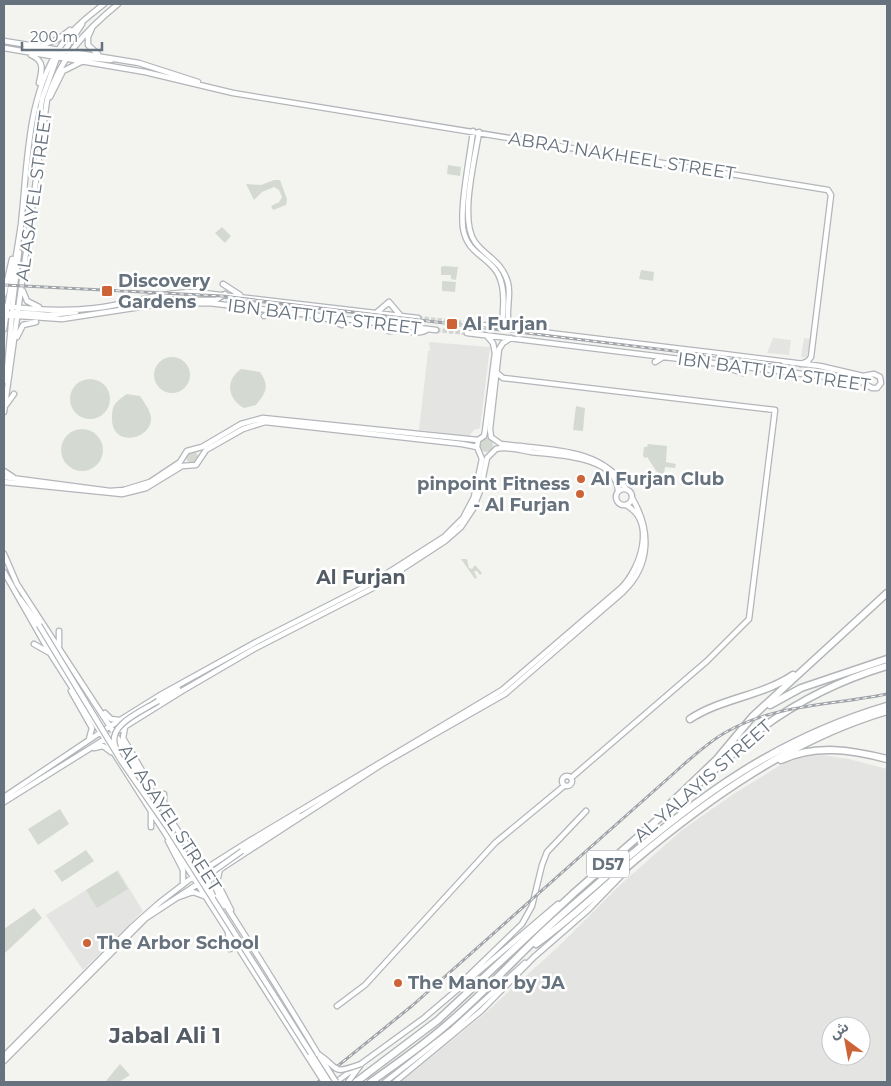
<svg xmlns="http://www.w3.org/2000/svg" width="891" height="1086" font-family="Montserrat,'Noto Sans Arabic',sans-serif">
<rect width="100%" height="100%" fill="#f3f4f0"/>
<path fill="#e4e5e3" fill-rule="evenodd" d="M773 338 791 340 789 355 767 353Z
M804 338 810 339 807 358 801 357Z
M429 342 490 347 480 428 474 430 469 436 419 430 428 351H430Z
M822 755 849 759 887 769V1082H400L483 1015 560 945 620 885 682 830 735 793 784 763 805 756ZM831 1026H861V1056H831Z
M118 870 143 911 83 970 46 915Z"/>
<path fill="#d4dad2" d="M448 165 461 167 460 176 447 174Z
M274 180H280L287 199 286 205 273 210 271 206 279 202 282 197 279 190 274 187 262 192 254 200 246 184 261 185Z
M222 227 231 236 225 243 215 233Z
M444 266 458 267 456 280 451 279V275H441V267Z
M641 270 654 272 653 281 639 279Z
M442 281 456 282 455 292 442 291Z
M154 375a18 18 0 1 1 36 0a18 18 0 1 1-36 0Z
M241 369 260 372C270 386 266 393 256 405L244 408C226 398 226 379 241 369Z
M70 399a20 20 0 1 1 40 0a20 20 0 1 1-40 0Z
M127 394 140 396C144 402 150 410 151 417 153 440 109 450 112 415 112 404 118 400 127 394Z
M576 406 585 408 583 431 573 430Z
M61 450a21 21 0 1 1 42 0a21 21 0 1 1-42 0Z
M479 445a7 7 0 1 1 14 0a7 7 0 1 1-14 0Z
M648 444 667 446 666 462 676 464 675 468 665 467 663 481 647 457 645 458 643 456 644 447H647Z
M186 457a6 6 0 1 1 12 0a6 6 0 1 1-12 0Z
M467 559 469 568 472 569 475 565 482 573 480 575 477 571H474L477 578 475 579 461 559Z
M60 809 69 824 38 845 28 829Z
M86 850 94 861 62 882 54 871Z
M117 871 128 889 97 908 86 890Z
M34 908 42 918 4 954V929Z
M120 1064 130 1075 119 1082H105Z"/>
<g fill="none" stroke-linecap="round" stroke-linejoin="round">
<path stroke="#d0d4d3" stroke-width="4.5" stroke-dasharray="4.5 2" stroke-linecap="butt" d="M418 318 482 325
M436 330 467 333"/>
<defs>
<path id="secondary" d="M92 28 88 37V45L98 54
M4 41 139 63 198 82
M40 46 58 39 70 30
M4 48 145 72 233 93 828 190 831 195 811 357 808 361 801 364
M24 49 59 53
M63 53 82 24
M31 55C45 61 42 70 39 83
M57 55 111 60
M50 97 63 71 81 62
M473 131C470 156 460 205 463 228 469 266 508 251 503 310 503 317 503 322 497 326
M479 132C475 159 459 220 475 242 487 258 502 261 508 283 512 296 503 318 512 328
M39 137V119L42 99 58 55
M223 284 240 295
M23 291 27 301 39 307
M4 294 12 259
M190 300H216L225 294
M4 306C35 310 65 312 96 308 129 304 161 292 195 292L418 318
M12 309 19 252
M376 313 389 302 400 315
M4 315 62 319 160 304 209 303 436 330
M6 316 13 312 48 315 76 312
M264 316 277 311
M327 319 342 325
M4 329C9 294 16 259 21 224 28 162 26 92 65 40 76 26 90 15 104 4
M389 331C401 328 418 337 428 329
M467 333 836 378 862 382 872 388H877L881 383 880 377 874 374 863 376 820 366 724 354 482 325
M17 337 23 325 36 322
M511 338 503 343 499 349 490 429 491 437 501 444C543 450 603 446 626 489
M655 362 663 357
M728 368 743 373
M497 373 503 378 775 410 749 619 707 661 571 778
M6 381 12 314
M6 405 14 394
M4 412 47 100C60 58 85 31 118 4
M4 471 13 477
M4 477 110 491 124 490 150 482 180 462 187 451 202 447 241 424 263 418 478 440 484 436 485 431 495 353 493 343 487 336
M4 482 122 494 146 488 182 466 196 465 206 450 243 429 265 422 462 444 477 447
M616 497a8 8 0 1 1 16 0a8 8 0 1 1-16 0Z
M4 554 17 584C118 740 222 894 318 1054
M4 572 50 653 308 1057
M20 599 39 625
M59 631V647
M34 644 48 652
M71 691 92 728 89 739
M158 701 178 689
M105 713 111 719 119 720
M125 727 123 738 144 774 145 780
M114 740 136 773
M94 748 103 746 111 752
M562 781a5 5 0 1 1 10 0a5 5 0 1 1-10 0Z
M164 794V811
M4 797 101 732 162 694 258 641 372 583 444 537 463 518 474 497 482 459 477 447 478 440
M4 802 182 691 254 649 373 588 445 541 461 527 473 509 480 491 487 458 496 449C507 446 520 450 531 452 556 455 617 456 618 491
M151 812V827
M168 841 183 870V884
M242 851 299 816
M220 869 217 882 231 910
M219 870 382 764 505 694 623 592C651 565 651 530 632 498
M212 891 224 906
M179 897 193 892 204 896
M228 933 230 949
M462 982 522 924 532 906 542 865 547 852 586 811
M337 1006 365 985 495 843 564 786
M4 1056 132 927 159 903 194 876 251 840 502 690 621 588C640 569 657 522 626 505
M4 1061 146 918 213 874
M336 1082 424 1018 558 904
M348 1082 360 1066
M385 1082 453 1029 525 963
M395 1082 481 1011 534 957 588 910 622 875"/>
<path id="highway" d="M770 705 801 688 887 659
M690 719C722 698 762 696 793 675
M781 760C816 744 852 750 887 759
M670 804 717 759 753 716 887 593
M536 944C571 919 602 889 634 861 709 798 792 739 887 711
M356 1082 438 1020 574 893 762 728C801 699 841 680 887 666
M371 1082C396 1064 421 1047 444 1027 479 998 510 964 542 933 565 911 590 891 613 870 700 795 776 739 887 706"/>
</defs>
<use href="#secondary" stroke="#b2b6ba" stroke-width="7"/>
<use href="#highway" stroke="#b2b5b8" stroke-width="9"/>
<use href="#secondary" stroke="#fff" stroke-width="4.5"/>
<use href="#highway" stroke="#fff" stroke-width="6"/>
<defs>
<path id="rail" d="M4 285 222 296 781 364
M318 1082 413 1005 682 766C697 753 711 740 728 731 777 704 834 705 887 694"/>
</defs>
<use href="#rail" stroke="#a1a5aa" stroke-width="3"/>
<use href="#rail" stroke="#fff" stroke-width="1" stroke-dasharray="4" stroke-linecap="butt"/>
<defs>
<path id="secondary-bridge" d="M39 625 122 762 168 828 329 1082
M116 748C105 725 143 711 158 701
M213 896 208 885 211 873 242 851
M318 1054C341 1069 330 1075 361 1064
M308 1057 324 1082
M320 1057 336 1082"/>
</defs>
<use href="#secondary-bridge" stroke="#b2b6ba" stroke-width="7" stroke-linecap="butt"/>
<use href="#secondary-bridge" stroke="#fff" stroke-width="4.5"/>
</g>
<g fill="#cc6437" stroke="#fff" stroke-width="2">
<rect x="101" y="285" width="12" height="12" rx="2.5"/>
<rect x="446" y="318" width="12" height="12" rx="2.5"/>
<circle cx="581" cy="479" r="5"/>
<circle cx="580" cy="494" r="5"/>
<circle cx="87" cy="943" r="5"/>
<circle cx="398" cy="983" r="5"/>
</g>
<g text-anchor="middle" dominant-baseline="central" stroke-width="5" stroke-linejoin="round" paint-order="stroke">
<rect fill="#fff" stroke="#949ca4" stroke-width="1" x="587" y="850.5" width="42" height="27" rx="4"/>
<g font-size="16" font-weight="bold" fill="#66727d">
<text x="608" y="864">D57</text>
</g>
<g font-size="18" fill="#66727d" stroke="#fff">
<text transform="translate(622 156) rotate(9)">ABRAJ NAKHEEL STREET</text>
<text transform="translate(34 196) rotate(-82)">AL ASAYEL STREET</text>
<text transform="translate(324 317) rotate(7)">IBN BATTUTA STREET</text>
<text transform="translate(774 372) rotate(8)">IBN BATTUTA STREET</text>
<text transform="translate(703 781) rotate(-41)">AL YALAYIS STREET</text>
<text transform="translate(170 818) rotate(57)">AL ASAYEL STREET</text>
</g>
<g font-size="18" font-weight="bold" fill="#66727d" stroke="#fff" text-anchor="start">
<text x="118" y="281">Discovery<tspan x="118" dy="21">Gardens</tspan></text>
<text x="463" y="324">Al Furjan</text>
<text x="591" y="479">Al Furjan Club</text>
<text x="570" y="484" text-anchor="end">pinpoint Fitness<tspan x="570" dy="21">- Al Furjan</tspan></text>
<text x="97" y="943">The Arbor School</text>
<text x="408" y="983">The Manor by JA</text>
</g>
<g font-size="19" font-weight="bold" fill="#535b64" stroke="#fff">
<text x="361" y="577">Al Furjan</text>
</g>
<g font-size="22" font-weight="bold" fill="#535b64" stroke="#fff">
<text x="165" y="1035">Jabal Ali 1</text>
</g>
</g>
<rect width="891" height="1086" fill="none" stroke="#66727d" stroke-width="10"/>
<g transform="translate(846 1041) rotate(328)"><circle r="24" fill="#ffffff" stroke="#c2c7cb"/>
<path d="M0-4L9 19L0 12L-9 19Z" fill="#cc6437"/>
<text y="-8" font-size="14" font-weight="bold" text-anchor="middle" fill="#66727d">ش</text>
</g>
<path d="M22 42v8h80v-8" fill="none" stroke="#66727d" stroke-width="2.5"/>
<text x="30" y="42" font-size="15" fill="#66727d" stroke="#ffffff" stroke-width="4" paint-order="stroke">200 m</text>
</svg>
